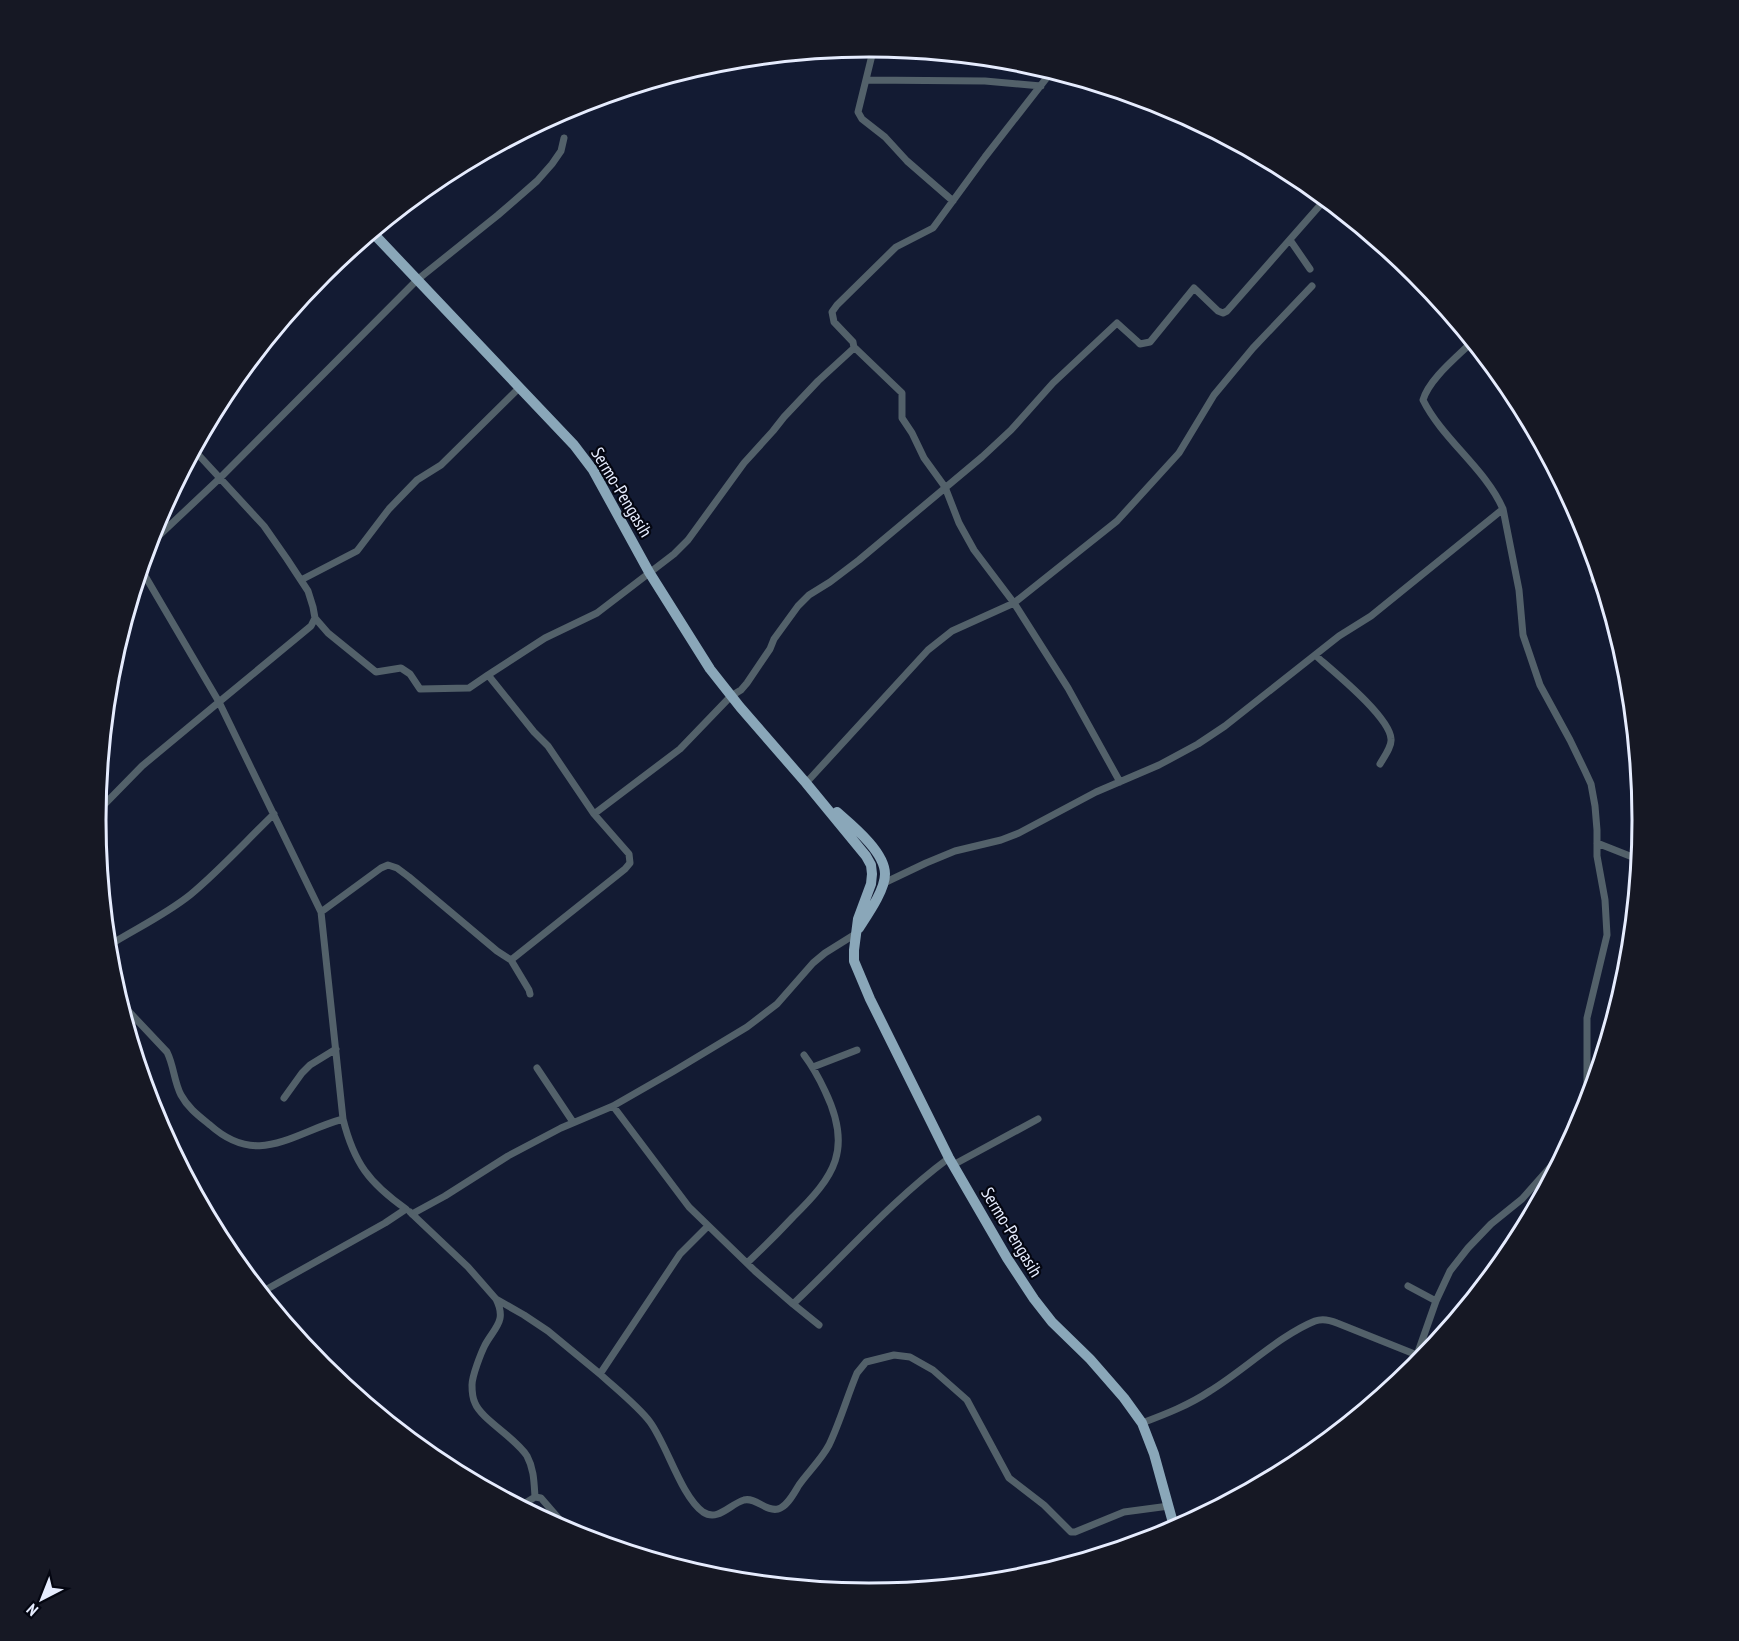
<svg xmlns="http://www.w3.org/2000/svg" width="1739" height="1641" font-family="'PT Sans Narrow',sans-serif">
<rect width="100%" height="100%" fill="#131b33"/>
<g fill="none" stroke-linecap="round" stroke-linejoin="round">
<path stroke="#53616a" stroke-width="7" d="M874 47 858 112 862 119 885 137 907 161 953 201
M866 80 985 81 1041 86
M1276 165 1322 203 1326 199
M1290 240 1310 269
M854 347 902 393V418L912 433 924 458 945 487 959 523 974 550 1014 603 1068 688 1120 782
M194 450 264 526 287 559 308 591 313 607 315 618 311 626 219 702 321 912 343 1119C354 1163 369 1183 406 1209L385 1223 260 1293
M1503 509 1519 590 1523 635 1540 685 1570 740 1585 771 1591 784 1595 806 1597 830V856L1605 900 1607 935 1587 1018V1101L1583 1120
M148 546 220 478 417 280 498 215 537 181 552 164 561 151 564 138
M301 580 357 551 389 509 417 480 441 465 519 388
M1594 580 1600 575
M315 618 328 633 376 672 401 668 410 674 420 689 469 688 488 675
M1316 656C1333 671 1390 717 1391 739 1392 746 1384 757 1380 764
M806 783 928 650 952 631 1014 603 1117 521 1179 453 1214 395 1253 348 1312 286
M96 813 142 766 219 702 141 569
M594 814 548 746 534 732 488 675 545 638 597 613 674 554 688 540 744 463 773 431 784 417 818 381 854 348 853 342 834 322 832 312 837 305 896 247 933 228 985 157 1052 71
M1597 843 1640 860
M884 883 926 863 955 851 1001 840 1019 833 1096 792 1159 765 1198 744 1225 726 1339 636 1371 616 1503 509C1485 468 1443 440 1423 400 1429 379 1457 357 1473 341
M321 912 381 868 388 865 397 868 409 877 497 951 511 960 625 869 630 863 629 854 594 814 680 749 731 696 741 690 747 683 770 649 774 639 798 606 809 595 830 582 859 560 982 457 1011 430 1053 383 1117 323 1138 342 1140 344 1150 342 1194 288 1218 311 1223 313 1227 311 1322 203
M108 946C135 929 165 915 190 895 220 870 246 841 274 814
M511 960 529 990 530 994
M119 1001 167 1052C174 1066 174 1082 181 1095 188 1108 199 1116 210 1125 258 1168 292 1133 343 1119
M813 1067 857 1050
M537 1068 573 1122
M284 1098 302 1073 310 1065 336 1049
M613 1106 689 1207 755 1271 793 1304C845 1255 891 1201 949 1158
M953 1165 1038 1119
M410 1212 468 1267 496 1299 524 1315 548 1331 600 1374 680 1254 708 1226
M412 1214 445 1196 508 1156 561 1128 613 1106 674 1071 747 1027 777 1004 813 963 825 953 857 933
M747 1263C763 1248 778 1233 793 1217 835 1176 853 1149 825 1091 819 1078 813 1067 804 1055
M1408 1286 1436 1301
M496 1299C507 1321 495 1327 485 1345 481 1353 472 1376 472 1385 472 1390 473 1399 475 1403 481 1419 516 1438 527 1456 534 1469 534 1482 535 1497
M793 1304 819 1325
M600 1374C615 1388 638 1406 650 1422 667 1445 681 1496 703 1512 718 1522 730 1504 744 1500 756 1497 766 1512 778 1509 787 1507 794 1493 799 1485 808 1472 821 1460 829 1445 840 1422 847 1397 857 1373L866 1362 894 1355 910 1357 933 1370 967 1400 1009 1478 1044 1505 1071 1532H1075L1124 1512 1169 1506
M1142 1423C1166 1414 1189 1405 1210 1391 1243 1371 1280 1335 1315 1321 1323 1318 1330 1320 1337 1323L1417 1355 1436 1301 1450 1271 1468 1248 1491 1224 1522 1199 1568 1147
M519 1507 535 1497 541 1498 573 1535"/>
<path stroke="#8aa7b9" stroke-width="10" d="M372 232 574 445 593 470 649 572 710 669 740 707 806 783 866 856 871 865 872 874 871 884 858 919 854 950V961L870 999 949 1158 1007 1258 1034 1299 1052 1322 1090 1359 1124 1398 1142 1423 1154 1454 1175 1530
M837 812C853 826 885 852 885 874 885 890 868 914 859 928"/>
</g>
<g text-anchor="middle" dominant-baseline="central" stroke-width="4.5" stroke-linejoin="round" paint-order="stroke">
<g font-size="18" fill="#e6ecfe" stroke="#040611">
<text transform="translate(622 492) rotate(59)">Sermo-Pengasih</text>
<text transform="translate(1012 1232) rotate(59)">Sermo-Pengasih</text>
</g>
</g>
<path d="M0 0H1739V1641H0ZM106 820a763 763 0 1 1 1526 0a763 763 0 1 1-1526 0Z" fill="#161824" fill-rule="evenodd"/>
<path fill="none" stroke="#e6ecfe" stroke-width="3" d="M106 820a763 763 0 1 1 1526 0a763 763 0 1 1-1526 0Z"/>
<g transform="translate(42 1599) rotate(222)" stroke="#040611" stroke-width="4.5" paint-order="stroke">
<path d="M0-4.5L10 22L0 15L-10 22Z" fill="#e6ecfe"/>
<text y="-9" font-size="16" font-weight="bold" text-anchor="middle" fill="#e6ecfe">N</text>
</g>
</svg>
